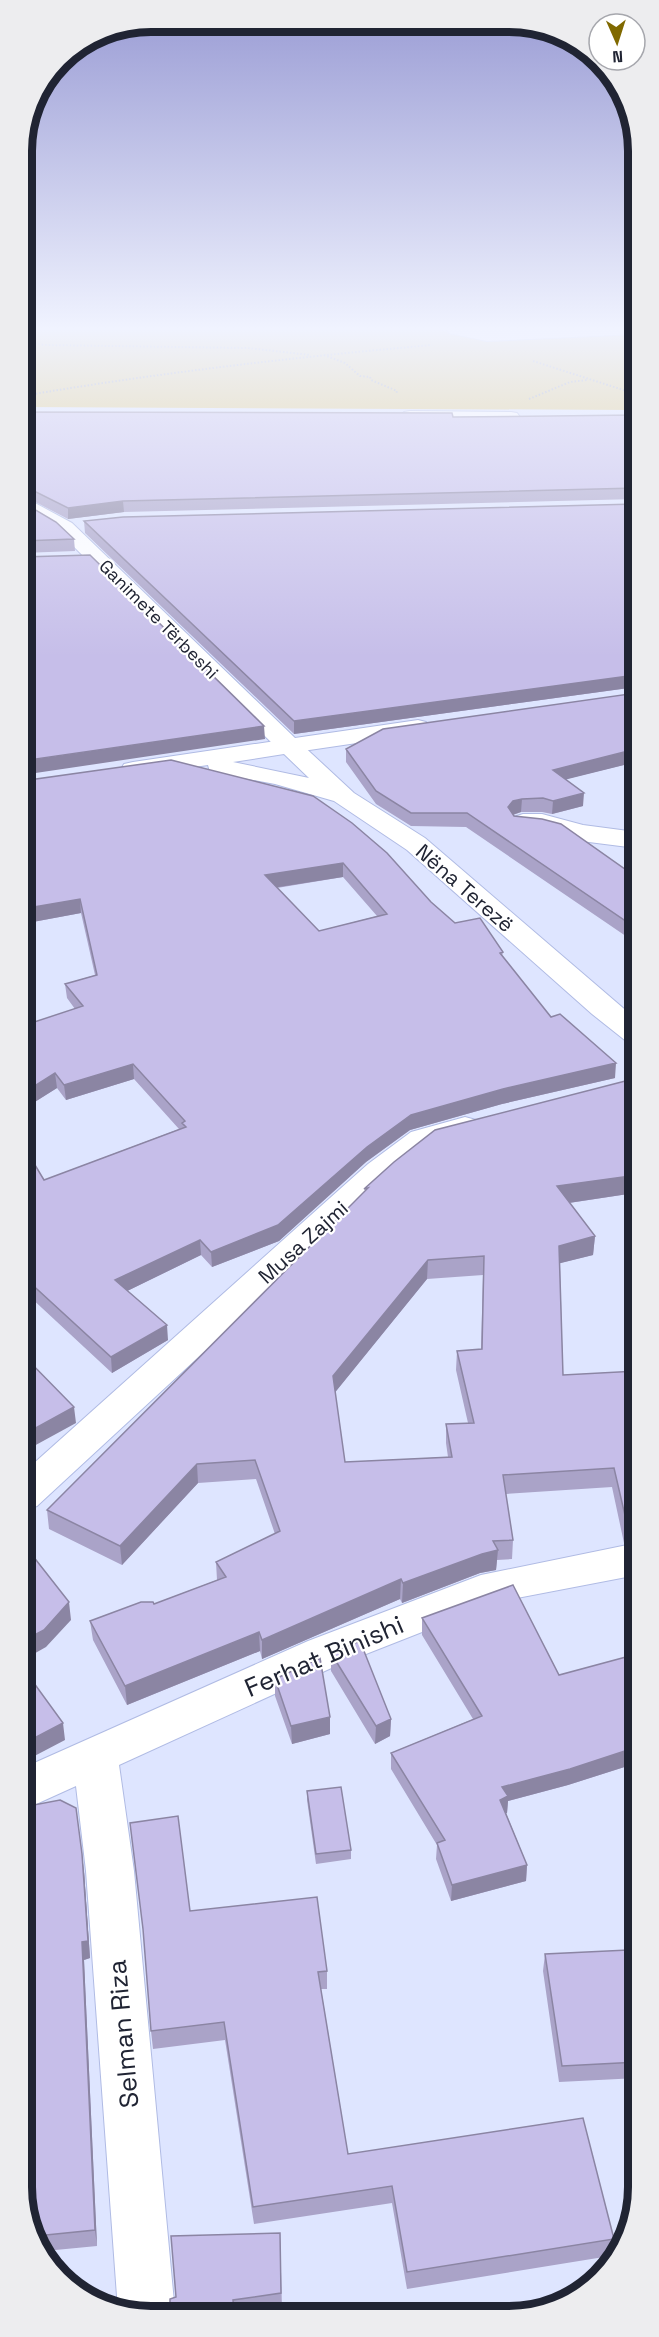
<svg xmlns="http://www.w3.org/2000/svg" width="659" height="2337" font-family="'Space Grotesk',sans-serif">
<rect width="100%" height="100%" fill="#dee5ff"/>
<path fill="#dcc36c" d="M21 330H439L491 340 636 335V410L22 407Z"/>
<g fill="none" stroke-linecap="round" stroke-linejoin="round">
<defs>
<path id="street" d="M447 330H636V334L487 341 449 333Z
M22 496 72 523 295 738 418 720 426 722 430 727 426 732 418 734 289 753 280 751 58 531 22 510Z
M523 814H542L583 825 636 832V848L581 841 541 830 514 827 510 822 514 817Z
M465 1117 476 1120 481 1127 476 1134 433 1146 392 1178 37 1506 23 1511V1473L368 1164 411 1132Z
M637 1543V1575L501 1601 338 1665 119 1765 134 1871 175 2313H125L118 2310 86 1871 76 1786 23 1810V1768L308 1641 481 1575Z"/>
<path id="secondary" d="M410 411 511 412 517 413 520 417 517 421 511 422 404 420 401 416 404 412Z
M289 739 298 741 354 793 425 838 637 1020V1044L626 1041 592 1014 407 850 334 801 275 784 210 772 208 765 133 776 124 774 121 769 124 764 133 762ZM284 754 309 778 233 762Z"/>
</defs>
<use href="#street" stroke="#b0bbe4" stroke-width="2"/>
<use href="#secondary" stroke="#b0bbe4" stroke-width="2"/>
<path stroke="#9197ad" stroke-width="2" stroke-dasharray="1.5 2" stroke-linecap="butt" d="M21 341 45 345 248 348 310 355
M324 355 345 363 360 376 370 377 371 380 397 391 396 394
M533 361 636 394
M22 396C157 373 295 357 432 345
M529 399 570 382 587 380"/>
<use href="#street" fill="#fff" fill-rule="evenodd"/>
<use href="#secondary" fill="#fff" fill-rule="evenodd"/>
</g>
<path fill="#aaa3c8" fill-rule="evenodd" d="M22 412 453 417 636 415V499L124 512 68 519 22 495Z
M22 502 74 539 75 551 22 553Z
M636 504V687L294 734 85 533 84 521Z
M636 693V762L566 779 583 806 552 814 542 812H521L513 815 636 877V943L466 827 411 826 376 804 346 762V749Z
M171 760 431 902 455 923 503 952 502 956 551 1017 615 1078 502 1104 410 1130 366 1162 279 1241 212 1267 201 1255 127 1291 168 1340 112 1373 28 1295 22 1287V1158L44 1180 179 1129 134 1079 66 1100 57 1088 22 1110 75 1009 67 998 65 984 95 975 81 913 22 924ZM343 877 377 916 319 931 277 888Z
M637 1078V1211L628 1194 569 1203 595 1236 593 1255 560 1263 563 1375 637 1371V1542L624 1543 612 1487 506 1494 513 1540 512 1559 497 1560 496 1570 480 1573 402 1603 400 1599 262 1659 260 1651 127 1705 93 1640 90 1621 154 1604 217 1580 216 1562 275 1534 256 1479 198 1483 122 1565 49 1529 47 1510ZM483 1275 481 1349 457 1351 456 1370 468 1423 446 1424V1443L448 1457 345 1462 335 1392 427 1279Z
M422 1618 559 1675 637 1654V1763L568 1785 508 1801 507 1813H506L527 1865 526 1881 451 1901 436 1859 437 1845 391 1769V1753L473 1719 422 1635Z
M331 1653 391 1719 390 1736 375 1744 331 1671Z
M275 1679 330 1734 292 1744 275 1696Z
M307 1791 351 1850V1859L316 1864 307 1800Z
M84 1871 90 1958 84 1960 97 2246 45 2251 23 2211Z
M190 1911 327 1971V1989H321L348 2154 614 2239 610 2256 407 2289 392 2203 254 2224 225 2040 153 2049 151 2031Z
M545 1954 631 1968 638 1967V2078L559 2082 543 1971Z
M280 2233 282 2309 250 2313H170L176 2297Z"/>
<path fill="#8b85a3" d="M123 501 124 512 68 519V508Z
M636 675V687L294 734V721Z
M264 726 265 739 22 775V761Z
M636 749V762L552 783 553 770Z
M584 793 583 806 552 814 553 801Z
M522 799 521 812 512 815 508 807 513 801Z
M343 863V877L266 889 265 875Z
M80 899 81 913 22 924V909Z
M616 1063 615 1078 502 1104 410 1130 366 1162 279 1241 212 1267 211 1252 367 1147 411 1115 503 1089Z
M133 1064 134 1079 66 1100 64 1085Z
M55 1073 57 1088 22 1110V1094Z
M630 1176 628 1194 555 1205 557 1186Z
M595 1236 593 1255 557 1264 559 1246Z
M200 1240 201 1255 117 1296 115 1280Z
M428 1260 427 1279 333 1395V1376Z
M167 1325 168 1340 112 1373 111 1357Z
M74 1407 76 1423 23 1452V1435Z
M197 1464 198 1483 122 1565 120 1546Z
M498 1550 496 1570 480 1573 402 1603 403 1583 482 1554Z
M401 1579 400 1599 262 1659V1640Z
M69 1602 71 1620 46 1647 23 1660V1641Z
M259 1632 260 1651 127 1705 125 1686Z
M330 1717V1734L292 1744 291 1726Z
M391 1719 390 1736 375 1744 376 1726Z
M63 1723 65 1740 23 1762V1744Z
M637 1747V1763L568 1785 508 1801 507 1813 499 1816 502 1787Z
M76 1808 84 1871 90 1958 84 1960 97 2246 95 2230Z
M527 1865 526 1881 451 1901 452 1885Z"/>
<path fill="#c6bee9" stroke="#8b85a3" stroke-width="1.5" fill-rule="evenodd" d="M22 412 452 413 453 417 636 415V488L123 501 68 508 22 485Z
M22 502 56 522 74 539 22 541Z
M636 504V675L294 721 84 521 123 517Z
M90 555 264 726 22 761V557Z
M636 693V749L553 770 584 793 553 801 543 798 522 799 513 801 508 807 514 816 542 819 561 824 636 877V928L467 813H411L376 791 346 749 383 729Z
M171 760 313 796 352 823 387 853 431 902 455 923 480 918 503 952 500 953 551 1017 560 1014 616 1063 503 1089 411 1115 367 1147 278 1225 211 1252 200 1240 115 1280 167 1325 111 1357 26 1279 22 1275V1158L29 1155 44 1180 186 1127 182 1123 185 1121 133 1064 64 1085 55 1073 22 1094V1026L83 1006 65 984 97 975 80 899 22 909V781ZM343 863 387 914 319 931 265 875Z
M637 1078V1189L630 1176 557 1186 595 1236 559 1246 563 1375 637 1371V1523L627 1524 614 1468 503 1475 513 1540 493 1541 498 1550 482 1554 403 1583 401 1579 262 1640 259 1632 125 1686 90 1621 141 1602H153L154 1604 226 1577 216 1562 280 1531 255 1460 197 1464 120 1546 47 1510 368 1188 364 1189 394 1162 435 1130ZM484 1256 482 1349 457 1351 474 1423 446 1424 452 1457 345 1462 333 1376 428 1260Z
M23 1355 74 1407 23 1435Z
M29 1551 69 1602 44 1630 23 1641V1555Z
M513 1585 559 1675 637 1654V1747L570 1769 502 1787 508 1796 500 1800 527 1865 452 1885 437 1843 445 1840 391 1753 482 1716 422 1618Z
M360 1641 391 1719 376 1726 331 1653Z
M320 1658 330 1717 291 1726 275 1679Z
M23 1668 63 1723 23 1744Z
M341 1787 351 1850 316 1854 307 1791Z
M60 1800 76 1808 82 1854 88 1941 82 1942 95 2230 36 2236 23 2211V1807Z
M178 1816 190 1911 317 1897 327 1971 318 1972 348 2154 583 2118 614 2239 407 2272 392 2186 253 2207 224 2022 151 2031 143 1929 130 1823Z
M628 1950 631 1968 638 1967V2062L562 2066 545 1954Z
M280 2233 281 2293 233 2300 234 2313H170V2299L176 2297 171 2236Z"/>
<linearGradient id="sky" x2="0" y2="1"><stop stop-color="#999bd4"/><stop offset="0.5" stop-color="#f0f3ff"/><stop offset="1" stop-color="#f0f3ff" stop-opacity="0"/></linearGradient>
<rect width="659" height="657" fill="url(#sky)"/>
<g text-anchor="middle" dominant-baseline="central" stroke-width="4.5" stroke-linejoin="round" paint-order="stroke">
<g font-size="18" fill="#202433" stroke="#fff">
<text transform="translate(159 619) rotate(45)">Ganimete Tërbeshi</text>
</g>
<g font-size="21" fill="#202433" stroke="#fff">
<text transform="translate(465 888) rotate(41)">Nëna Terezë</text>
<text transform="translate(303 1242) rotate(-42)">Musa Zajmi</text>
</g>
<g font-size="26" fill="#202433" stroke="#fff">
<text transform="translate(324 1656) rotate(-23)">Ferhat Binishi</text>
<text transform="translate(123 2034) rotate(-95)">Selman Riza</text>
</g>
</g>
<path d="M0 0H659V2337H0ZM151 32H509A119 119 0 0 1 628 151V2187A119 119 0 0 1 509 2306H151A119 119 0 0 1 32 2187V151A119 119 0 0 1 151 32Z" fill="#ededef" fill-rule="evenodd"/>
<path fill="none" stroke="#202433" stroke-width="8" d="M151 32H509A119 119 0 0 1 628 151V2187A119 119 0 0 1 509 2306H151A119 119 0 0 1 32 2187V151A119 119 0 0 1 151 32Z"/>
<g transform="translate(617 42) rotate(177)"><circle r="28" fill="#ffffff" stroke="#a6a7ad" stroke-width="1.5"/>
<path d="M0-4.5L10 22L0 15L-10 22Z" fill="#806900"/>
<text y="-9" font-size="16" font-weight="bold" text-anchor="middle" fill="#202433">N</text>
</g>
</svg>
